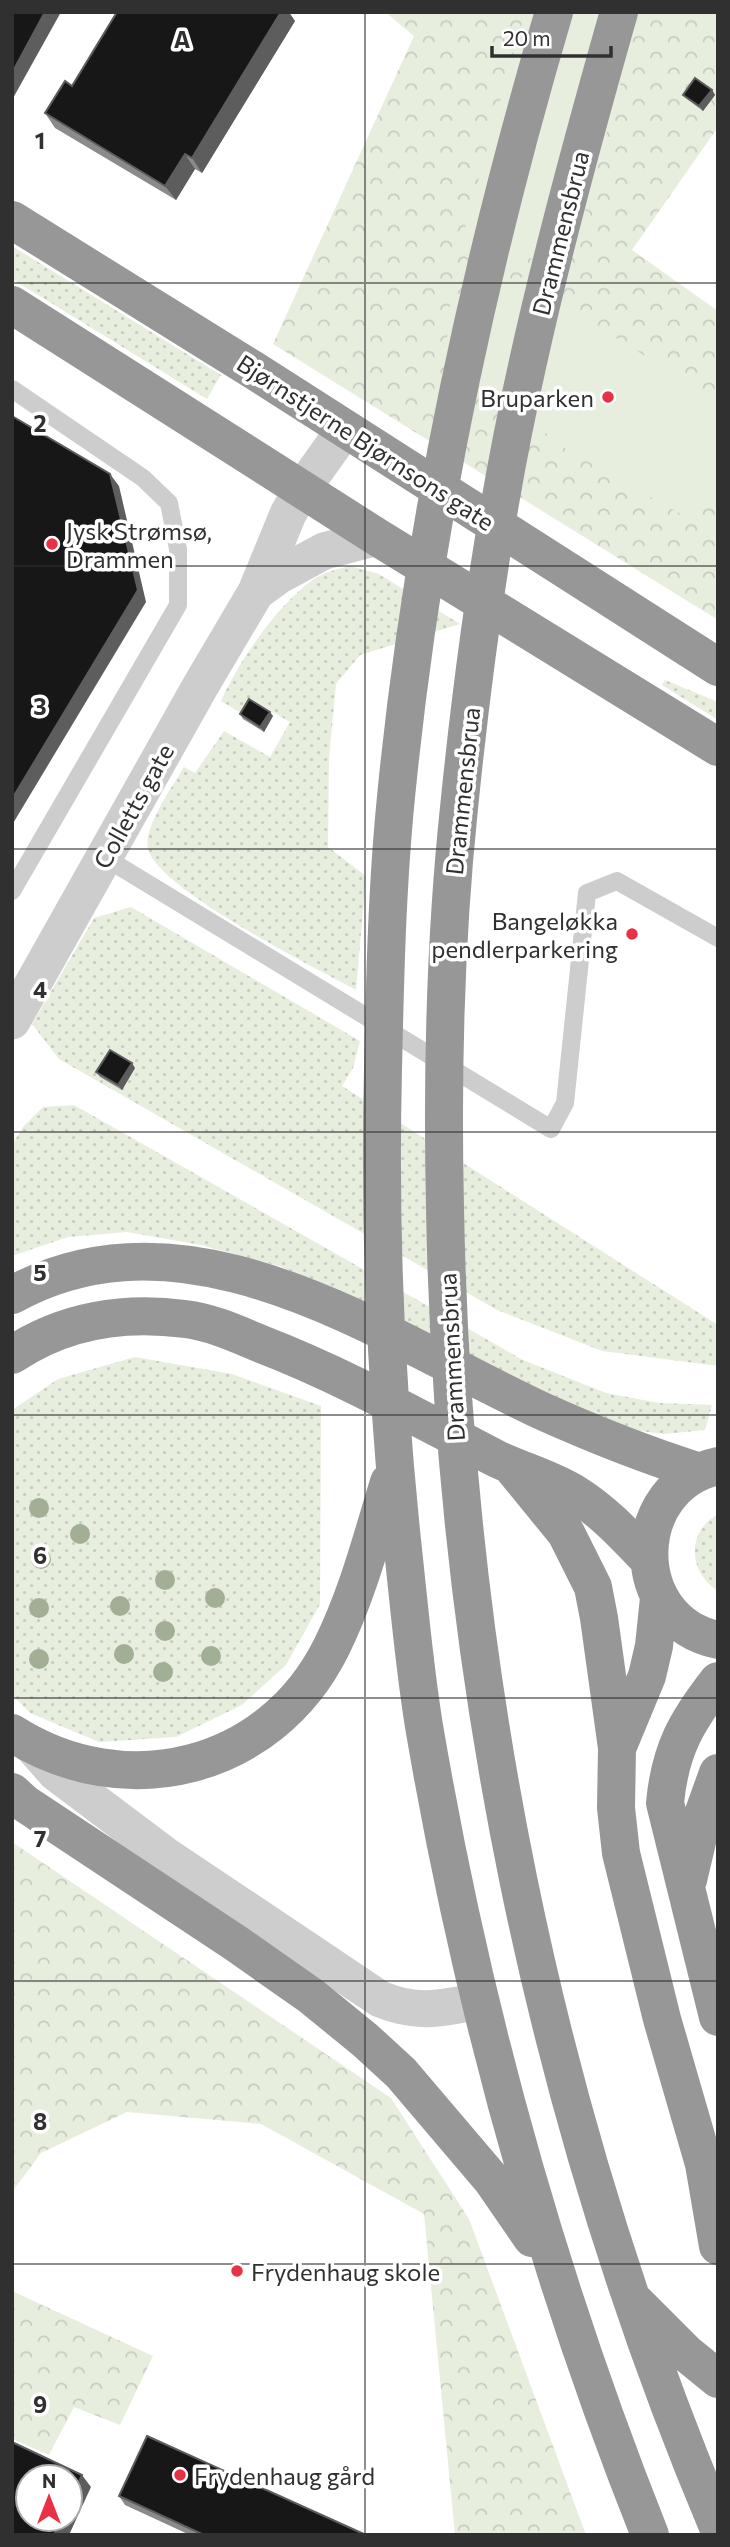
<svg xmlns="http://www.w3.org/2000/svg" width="730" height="2547" font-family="Commissioner,sans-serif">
<defs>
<pattern id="grass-dots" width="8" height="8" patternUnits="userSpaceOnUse" patternTransform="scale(1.75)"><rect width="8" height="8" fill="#e7eede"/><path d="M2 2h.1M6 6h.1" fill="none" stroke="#c6ccbf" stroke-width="1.8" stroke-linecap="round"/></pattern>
<pattern id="forest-crowns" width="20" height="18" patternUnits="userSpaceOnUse" patternTransform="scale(1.75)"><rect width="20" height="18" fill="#e7eede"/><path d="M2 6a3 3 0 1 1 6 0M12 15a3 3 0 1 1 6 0" fill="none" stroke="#c6ccbf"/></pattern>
</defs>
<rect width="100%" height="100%" fill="#fff"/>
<path fill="url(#grass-dots)" d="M12 246 221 375 207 399 12 279Z
M350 566 379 574 460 624 360 655 336 684 329 759 328 847 366 876 356 990C315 968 158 889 148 849 143 827 173 786 184 767L195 773 224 731 270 757 290 722 251 699 241 713 221 701C239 661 277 605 314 579 324 572 339 569 350 566Z
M665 680 718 702V720L662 685Z
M131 907 360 1041 353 1068 342 1086 718 1325V1366L602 1351 497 1310 59 1059 32 1024 94 918Z
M74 1105 523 1360 606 1393 659 1403 712 1405 705 1430 664 1434 624 1429 518 1384 282 1267 201 1245 127 1232 68 1237 12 1256V1145L23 1127 43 1107Z
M135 1357 232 1374 321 1406 320 1604 286 1665 242 1705 176 1737 99 1742 30 1713 12 1695V1410L58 1379Z
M718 1514V1591C688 1572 686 1532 718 1514Z"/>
<path fill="url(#forest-crowns)" d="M385 12H718V127L632 250 718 311V620L273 344 414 36Z
M12 1842 391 2098 469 2219 586 2535H455L424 2214 261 2124 127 2112 41 2153 12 2192Z
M12 2291 153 2356 120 2425 74 2407 49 2455 12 2439Z"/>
<path fill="#e7eede" d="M525 12H623L639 17 569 269 462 239Z
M524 277 560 292 583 317 718 402V478L693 521 559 445 501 391 445 364 451 296 492 283Z"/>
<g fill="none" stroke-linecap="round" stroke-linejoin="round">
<path stroke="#cdcdcd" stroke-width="18" d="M12 389 143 478 169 503 178 549V605L12 891
M104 857 551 1129 565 1103 587 893 617 881 718 938"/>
<path stroke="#cdcdcd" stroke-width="37" d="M256 592 278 576 324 551 377 537
M12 1021 201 685 256 592 288 514 303 488 345 429
M34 1748 56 1773 165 1855 380 1999C419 2015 440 2008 480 2001"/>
<path stroke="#979797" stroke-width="38" d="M554 12C478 269 422 531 396 797 387 887 385 978 383 1069 379 1233 386 1396 404 1559 410 1615 415 1671 424 1726 471 2003 546 2274 650 2535
M619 12C586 128 554 244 528 362 495 508 474 659 459 808 445 941 442 1075 445 1208 453 1661 542 2109 718 2527
M12 220 255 371 718 667
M12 305 377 537 718 747
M12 1295C190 1197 384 1338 542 1411 593 1434 646 1455 700 1472
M12 1355C64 1320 125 1311 185 1319 211 1322 237 1334 261 1344 342 1375 418 1418 495 1458 521 1471 553 1479 577 1495 604 1512 626 1536 648 1559
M718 1466C627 1486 626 1621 718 1640
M512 1467 566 1533 593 1587 599 1618 617 1748 616 1808 621 1853 662 2019 704 2164 718 2246
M718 1681C686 1722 670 1750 665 1803L718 2017
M12 1733C125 1805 270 1770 331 1648 357 1596 372 1538 389 1482
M618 1746 647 1676 654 1646 659 1598
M12 1792 24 1803 237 1944 311 1996 365 2040 401 2073 492 2180 532 2238
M688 1880 704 1812 718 1773
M636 2303 686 2353 718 2379"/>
</g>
<g fill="#a2af94">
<circle cx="39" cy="1508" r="10"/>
<circle cx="80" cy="1534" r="10"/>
<circle cx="41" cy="1559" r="10"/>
<circle cx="165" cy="1580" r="10"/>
<circle cx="215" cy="1598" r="10"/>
<circle cx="120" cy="1606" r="10"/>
<circle cx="39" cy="1608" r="10"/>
<circle cx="165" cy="1631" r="10"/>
<circle cx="124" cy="1654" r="10"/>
<circle cx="211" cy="1656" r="10"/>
<circle cx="39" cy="1659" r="10"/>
<circle cx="163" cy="1672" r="10"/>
</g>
<path fill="#8b8b8b" d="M295 21 202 173 195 169 176 200 55 128 45 113 72 86Z
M712 90 715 95 703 111 687 99 683 95Z
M240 714 273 716 264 732 243 719Z
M135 1068 122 1090 100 1077 96 1072Z
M119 2496 366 2535H190L125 2505Z"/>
<path fill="#5d5d5d" d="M45 12H61L12 100V73Z
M281 12H289L295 21 202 173 192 158Z
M712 90 715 95 703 111 699 106Z
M185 154 195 169 176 200 165 186Z
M110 474 119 486 146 602 12 825V799Z
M270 712 273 716 264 732 260 727Z
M132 1063 135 1068 122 1090 118 1085Z
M82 2475 91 2487 69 2535H54L62 2519H70V2501Z"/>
<path fill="#171717" stroke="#5d5d5d" stroke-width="2" d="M12 12H45L12 73Z
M117 12H281L192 158 185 154 165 186 45 113 65 81 72 86Z
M695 78 712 90 699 106 683 95Z
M12 416 110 474 138 590 12 799Z
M249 699 270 712 260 727 240 714Z
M110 1050 132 1063 118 1085 96 1072Z
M147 2436 366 2535H204L119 2496Z
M12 2442 82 2475 70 2501V2477H28V2519H62L54 2535H12Z"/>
<path fill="none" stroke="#303030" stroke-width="2" stroke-opacity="0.55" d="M365 12V2535M12 283H718M12 566H718M12 849H718M12 1132H718M12 1415H718M12 1698H718M12 1981H718M12 2264H718"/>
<g fill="#e93146" stroke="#fff" stroke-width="2.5">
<circle cx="608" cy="397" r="7"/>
<circle cx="52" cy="544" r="7"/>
<circle cx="632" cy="934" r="7"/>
<circle cx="237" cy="2271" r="7"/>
<circle cx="180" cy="2475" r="7"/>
</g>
<g text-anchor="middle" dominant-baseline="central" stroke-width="7" stroke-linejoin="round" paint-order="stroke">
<g font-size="24" fill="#303030" stroke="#fff">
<text transform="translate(560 233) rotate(-76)">Drammensbrua</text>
<text transform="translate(366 442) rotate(33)">Bjørnstjerne Bjørnsons gate</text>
<text transform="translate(462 791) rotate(-84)">Drammensbrua</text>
<text transform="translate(133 806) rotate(-61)">Colletts gate</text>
<text transform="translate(451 1357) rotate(-93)">Drammensbrua</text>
</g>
<g font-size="24" fill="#303030" stroke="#fff" text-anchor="start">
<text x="594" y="397" text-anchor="end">Bruparken</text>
<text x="66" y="530">Jysk Strømsø,<tspan x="66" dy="28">Drammen</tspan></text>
<text x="618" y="920" text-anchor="end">Bangeløkka<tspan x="618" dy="28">pendlerparkering</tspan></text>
<text x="251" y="2271">Frydenhaug skole</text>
<text x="194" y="2475">Frydenhaug gård</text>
</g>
</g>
<g font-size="23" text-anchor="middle" font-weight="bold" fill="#303030" stroke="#fff" stroke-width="7" stroke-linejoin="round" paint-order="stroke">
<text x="182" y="48">A</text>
<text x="40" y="149">1</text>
<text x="40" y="432">2</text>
<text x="40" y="715">3</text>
<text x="40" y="998">4</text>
<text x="40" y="1281">5</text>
<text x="40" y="1564">6</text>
<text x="40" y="1847">7</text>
<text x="40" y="2130">8</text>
<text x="40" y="2413">9</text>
</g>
<rect width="730" height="2547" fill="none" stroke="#303030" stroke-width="28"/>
<g transform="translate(49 2498)"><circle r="33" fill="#ffffff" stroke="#acacac" stroke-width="2"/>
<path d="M0-5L12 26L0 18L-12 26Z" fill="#e93146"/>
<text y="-10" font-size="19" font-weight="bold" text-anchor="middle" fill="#303030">N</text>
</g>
<path d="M492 46v10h119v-10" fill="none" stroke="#303030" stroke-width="3.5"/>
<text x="503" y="46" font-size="21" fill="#303030" stroke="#ffffff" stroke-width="5" paint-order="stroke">20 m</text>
</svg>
